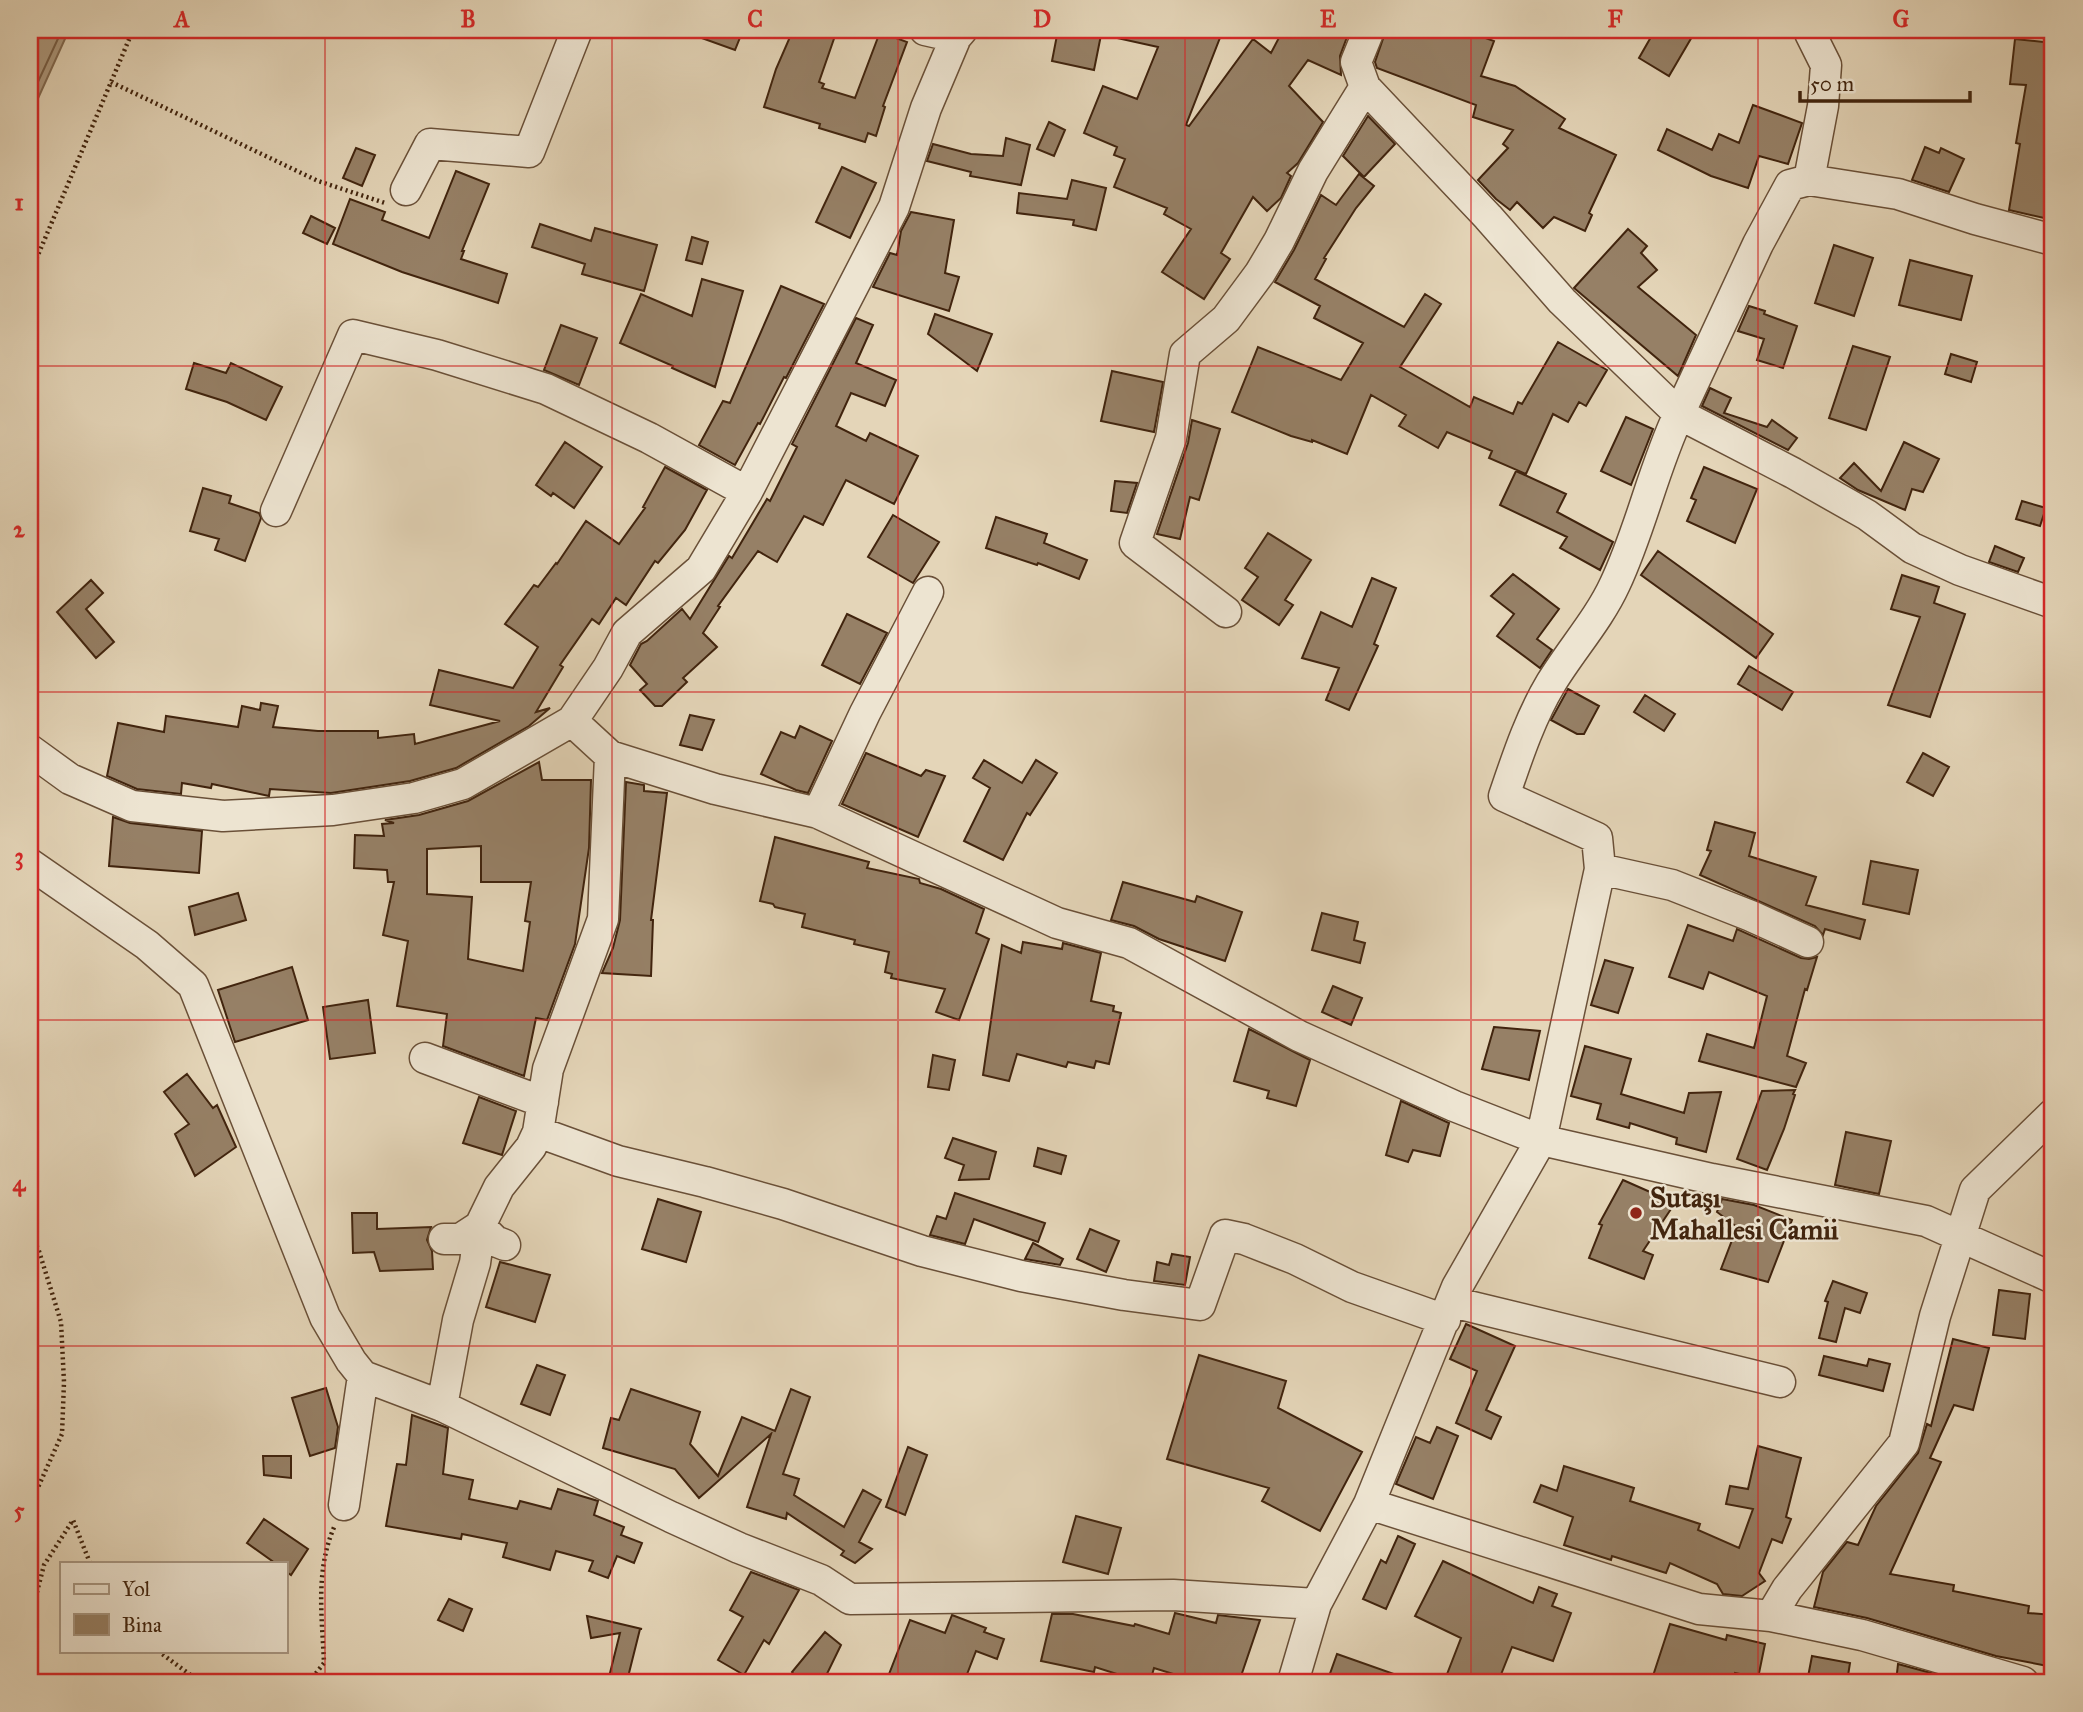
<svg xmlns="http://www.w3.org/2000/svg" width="2083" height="1712" font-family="'IM FELL Great Primer',serif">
<rect width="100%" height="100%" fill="#e4d5b8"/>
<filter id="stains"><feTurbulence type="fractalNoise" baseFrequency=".00286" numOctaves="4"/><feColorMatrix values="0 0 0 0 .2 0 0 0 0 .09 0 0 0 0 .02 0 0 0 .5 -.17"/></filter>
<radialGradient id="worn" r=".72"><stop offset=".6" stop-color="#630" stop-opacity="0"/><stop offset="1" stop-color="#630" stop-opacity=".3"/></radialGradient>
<path fill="#ad997e" stroke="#826a51" stroke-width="2" d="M30 30H69L30 116Z"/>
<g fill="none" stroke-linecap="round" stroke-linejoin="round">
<path stroke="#775e46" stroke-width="2" d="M30 99 62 30"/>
</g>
<path fill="#968066" stroke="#41240e" stroke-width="2" fill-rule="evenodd" d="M685 30H743L735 50 685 32Z
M793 30H837L819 82 824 84 822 88 855 98 880 32 907 42 883 106 885 107 876 136 868 133 865 142 819 128 820 124 764 107 776 69Z
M1058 30H1102L1094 70 1052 61Z
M1118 30H1223L1186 125 1189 126 1253 39 1271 53 1283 30H1332L1347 37 1340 56 1341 75 1308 60 1289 86 1323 122 1298 163 1287 173 1291 176 1281 198 1267 211 1253 197 1221 253 1230 259 1204 299 1162 272 1191 229 1164 214 1167 208 1114 187 1125 159 1114 155 1117 147 1084 133 1103 86 1137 99 1158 47 1117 38Z
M1386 30H1463L1494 41 1481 76 1515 86 1565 119 1559 128 1616 155 1589 213 1592 215 1585 231 1554 217 1543 228 1517 202 1510 210 1496 199 1478 180 1508 148 1503 144 1513 130 1473 117 1476 105 1377 68 1375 62Z
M1655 30H1696L1669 76 1639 58Z
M2015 39 2053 43V220L2009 210 2020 144 2016 143 2026 85 2010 84Z
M1753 105 1802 123 1788 164 1759 156 1748 188 1711 176 1658 150 1667 129 1712 150 1719 134 1739 143Z
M1368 116 1395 144 1364 177 1343 156Z
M1049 122 1065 130 1054 156 1037 149Z
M1006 138 1030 145 1021 185 970 176 971 172 927 161 933 144 971 154 1003 156Z
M1925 147 1939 153 1941 148 1964 159 1949 192 1912 180Z
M356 148 375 155 362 186 343 178Z
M842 167 876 183 850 238 816 222Z
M456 171 489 184 462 251H464L461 259 507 274 498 303 402 272 333 244 350 199 385 212 382 220 429 238Z
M1359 174 1374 186 1356 208 1324 258 1326 259 1315 279 1404 327 1425 294 1441 304 1400 367 1470 407 1474 397 1513 414 1518 402 1522 404 1558 342 1607 370 1586 406 1579 402 1568 422 1553 414 1526 474 1489 458 1492 451 1447 432 1438 448 1399 426 1406 415 1371 395 1347 454 1312 440V442L1291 436 1232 412 1258 347 1341 380 1363 343 1314 318 1320 306 1275 282 1294 250 1321 195 1336 205Z
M1072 180 1106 188 1096 230 1073 225 1074 220 1017 213 1019 193 1067 199Z
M911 212 954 220 945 273 959 277 949 311 873 287 890 253 897 255 901 231Z
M311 216 335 228 327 244 303 233Z
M540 224 591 241 595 228 657 245 644 291 582 274 585 264 532 247Z
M1628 229 1647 246 1641 253 1657 270 1638 287 1696 335 1678 376 1574 288Z
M692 237 708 242 702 264 686 260Z
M1834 245 1873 258 1854 316 1815 303Z
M1910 260 1972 276 1961 320 1899 305Z
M702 279 743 291 715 387 672 368 673 366 620 343 641 294 692 316Z
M781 286 824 304 786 378 784 377 760 424 758 423 735 465 699 445 723 401 730 403Z
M1749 306 1765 311 1764 314 1797 326 1783 368 1757 360 1764 339 1738 331Z
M935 314 992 334 977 371 928 334Z
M856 318 873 325 856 363 896 380 885 406 851 393 836 426 866 441 870 433 918 456 894 504 846 480 823 525 804 516 777 562 758 551 718 606 720 607 703 633 717 647 683 678 687 682 662 706H655L640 690 647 684 630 665 641 644 647 641 682 609 690 619 729 556 732 558 767 499 770 501 797 447 792 444Z
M561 325 597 338 579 385 544 370Z
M1853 346 1890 357 1866 430 1829 418Z
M1951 354 1977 362 1971 382 1945 374Z
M194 363 226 373 231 363 282 387 266 420 227 402 186 389Z
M1112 371 1163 382 1154 432 1101 421Z
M1710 388 1731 398 1724 413 1767 427 1772 420 1797 438 1788 450 1702 406Z
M1626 417 1653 429 1631 485 1601 471Z
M1192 420 1220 429 1199 500 1190 497 1180 539 1157 534 1188 443Z
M565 442 602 467 574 508 553 493 551 496 536 485Z
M1904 442 1939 459 1923 492 1912 489 1905 510 1858 490 1840 478 1854 463 1881 491Z
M665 467 707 490 685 530 658 563 655 561 626 605 616 598 599 624 592 619 560 665 563 667 536 712 550 708 529 726 456 768 410 781 331 793 270 789 269 796 212 784 211 788 182 783 181 794 137 789 107 776 118 723 164 732 166 716 238 727 242 706 260 710 261 703 278 706 273 727 318 731H378V738L414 734 415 744 500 721 430 705 439 670 513 688 538 647 505 624 534 585 538 587 556 563 557 564 586 521 619 544 645 508 643 507Z
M1704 467 1757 489 1735 543 1687 521 1696 500 1691 498Z
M1516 471 1566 494 1557 512 1613 542 1600 570 1560 548 1567 537 1500 505Z
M1115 481 1137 483 1127 513 1111 511Z
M203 488 231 496 229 503 259 513 261 518 245 561 215 550 219 539 190 531Z
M2022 501 2046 508 2040 526 2016 519Z
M893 515 939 542 913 583 868 557Z
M996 517 1047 534 1044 543 1087 560 1079 579 1038 563 1037 565 986 548Z
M1268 533 1311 560 1285 600 1293 605 1279 625 1242 600 1258 577 1245 568Z
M1995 546 2024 558 2018 572 1989 562Z
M1658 551 1773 634 1756 658 1641 575Z
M1513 574 1559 609 1537 639 1552 650 1540 668 1497 636 1514 614 1491 596Z
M1902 575 1939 587 1934 603 1965 614 1930 717 1888 705 1920 617 1891 609Z
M1372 578 1396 588 1374 644 1378 646 1349 710 1326 700 1339 668 1302 658 1321 612 1352 627Z
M91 580 103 593 86 609 114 642 96 658 57 612Z
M847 614 887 633 860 684 822 665Z
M1749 666 1793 692 1782 710 1738 684Z
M1568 689 1599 706 1584 734H1577L1551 720Z
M1645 695 1675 714 1664 731 1634 712Z
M690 715 714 720 702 750 680 745Z
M800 726 832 741 808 793 796 790 761 774 781 732 795 738Z
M866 753 921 776 926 770 945 776 918 837 842 804Z
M1923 753 1949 767 1933 796 1907 782Z
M984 760 1022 783 1036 760 1057 773 1030 815 1027 813 1003 860 964 841 990 788 973 778Z
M539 762 542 780H591L589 848 575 944 547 1020 536 1018 524 1076 443 1046 447 1014 397 1006 408 941 383 935 394 882H388L387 870 354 868 355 835 384 836 382 824 394 823 385 820 419 815 468 801ZM481 846V882H531L525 921 530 922 523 971 468 959 472 897 427 894V849Z
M626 782 644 785V791L667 793 651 920H653L651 976 602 973 613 948 620 920Z
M113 817 130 823 202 831 199 873 109 866Z
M1715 822 1755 833 1749 856 1816 877 1806 905 1865 920 1860 939 1825 929 1823 935 1815 926 1700 875 1711 851 1707 850Z
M775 837 869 862 867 868 919 879 920 883 941 889 984 909 976 933 989 939 959 1020 936 1012 945 989 891 978 892 974 885 972 889 952 854 944 855 940 802 927 805 914 775 907 773 904 760 901Z
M1871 861 1918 870 1909 914 1863 904Z
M1123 882 1195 902 1197 896 1242 912 1225 961 1159 939 1134 926 1111 920Z
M238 893 246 920 195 935 189 907Z
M1322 913 1358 922 1354 940 1365 943 1360 963 1312 950Z
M1688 925 1733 941 1737 929 1801 958 1809 959 1817 957 1807 990 1805 989 1787 1056 1806 1063 1796 1087 1699 1061 1707 1034 1754 1048 1767 996 1709 972 1703 989 1669 977Z
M1023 942 1062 949 1063 943 1101 953 1091 1001 1114 1006 1113 1011 1121 1013 1109 1064 1096 1061 1094 1068 1068 1062 1066 1067 1017 1054 1009 1081 983 1075 1002 945 1021 953Z
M1605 960 1633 968 1618 1013 1591 1005Z
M292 967 308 1020 235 1042 218 990Z
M1333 986 1362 998 1351 1025 1322 1012Z
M368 1000 375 1053 330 1059 323 1007Z
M1494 1027 1540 1031 1529 1080 1482 1069Z
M1249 1029 1310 1060 1296 1106 1267 1098 1269 1091 1234 1081Z
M1585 1046 1631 1059 1621 1094 1684 1113 1689 1093 1721 1092 1706 1152 1676 1144 1677 1138 1630 1123 1629 1128 1597 1119 1601 1104 1571 1096Z
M933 1055 955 1060 949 1090 928 1087Z
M187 1074 213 1108 217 1105 236 1147 195 1176 175 1134 189 1124 164 1092Z
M1795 1090 1793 1094 1795 1095 1784 1129 1767 1170 1737 1159 1762 1091Z
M479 1097 516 1111 502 1155 463 1143Z
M1401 1101 1449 1123 1440 1156 1413 1150 1408 1162 1386 1155Z
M1846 1132 1891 1141 1879 1194 1835 1185Z
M953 1138 996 1152 989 1179 959 1180 964 1165 945 1158Z
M1038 1148 1066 1156 1061 1174 1034 1166Z
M1623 1180 1675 1203 1643 1251 1653 1255 1644 1279 1589 1258 1602 1225 1599 1224Z
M955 1193 1045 1223 1038 1242 974 1219 965 1244 930 1235 937 1216 946 1219Z
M658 1199 701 1212 686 1262 642 1249Z
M1722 1199 1754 1205 1792 1220 1768 1282 1721 1269 1737 1227 1717 1212Z
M352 1213H377V1229L431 1227 427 1240 432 1251 433 1269 380 1271 374 1252 353 1253Z
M1090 1229 1119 1241 1106 1272 1077 1259Z
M1033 1243 1063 1259 1060 1265 1025 1259Z
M1172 1254 1190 1257 1185 1285 1154 1281 1157 1262 1169 1265Z
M500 1262 550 1275 535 1322 486 1307Z
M1833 1281 1867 1293 1860 1313 1845 1308 1836 1342 1819 1338 1828 1302 1825 1301Z
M1999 1290 2030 1294 2025 1339 1993 1335Z
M1466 1324 1515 1346 1486 1410 1501 1417 1491 1439 1456 1423 1477 1371 1450 1359Z
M1953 1339 1989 1348 1973 1410 1954 1405 1930 1458 1941 1462 1890 1574 1954 1585 1953 1591 2029 1606 2028 1613 2053 1615V1667L1996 1656 1867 1618 1814 1607 1823 1572 1847 1542 1858 1545 1876 1506 1918 1453 1927 1424 1931 1426Z
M1199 1355 1286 1381 1278 1408 1362 1452 1320 1531 1262 1501 1269 1488 1167 1459Z
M1824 1356 1867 1366 1869 1359 1890 1364 1883 1391 1819 1375Z
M537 1365 565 1375 550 1415 521 1404Z
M326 1388 338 1427 335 1448 310 1456 292 1398Z
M631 1389 700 1412 690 1444 718 1476 742 1417 775 1431 791 1389 810 1397 783 1474 799 1479 794 1495 844 1527 863 1490 881 1500 859 1542 872 1549 855 1563 841 1555 844 1551 787 1513 786 1519 747 1507 771 1434 699 1498 675 1469 603 1448 611 1418 619 1420Z
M412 1415 448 1428 443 1474 473 1480 469 1499 517 1509 520 1501 551 1509 558 1489 598 1501 594 1515 624 1527 621 1535 642 1543 634 1563 617 1556 608 1578 589 1571 593 1561 556 1551 550 1570 503 1557 507 1543 462 1534 461 1539 386 1526 397 1464 406 1465Z
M1437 1427 1458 1436 1433 1499 1396 1484 1416 1437 1430 1443Z
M1758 1446 1801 1458 1786 1517 1791 1519 1782 1543 1772 1539 1759 1573 1765 1581 1742 1596 1723 1594 1717 1584 1670 1563 1666 1573 1612 1556 1611 1560 1564 1545 1573 1517 1534 1502 1541 1485 1557 1491 1564 1466 1634 1488 1630 1501 1700 1524 1698 1530 1739 1548 1753 1509 1726 1504 1730 1486 1748 1489Z
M908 1447 927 1455 905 1515 886 1507Z
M263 1456H291V1478L264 1475Z
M1076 1516 1121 1528 1108 1574 1063 1562Z
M264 1519 308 1549 291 1575 285 1571V1563H275L247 1543Z
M1398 1536 1415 1544 1386 1609 1363 1599 1381 1560 1386 1563Z
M1443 1561 1533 1603 1539 1587 1557 1594 1552 1606 1571 1613 1553 1661 1512 1647 1498 1682H1444L1461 1638 1415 1616Z
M751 1572 799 1590 769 1644 764 1640 744 1675 718 1660 743 1617 730 1610Z
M449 1599 472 1609 463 1631 438 1620Z
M1175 1613 1216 1623 1218 1615 1260 1620 1239 1682H1199L1154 1668 1150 1682H1142L1095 1667 1094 1672 1041 1661 1052 1614H1073L1134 1626 1135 1624 1169 1634Z
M952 1615 986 1628 984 1632 1004 1639 997 1659 976 1651 964 1682H886L910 1620 945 1633Z
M587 1616 642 1629H640L627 1681 609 1677 620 1633 591 1638Z
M1670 1624 1726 1640 1727 1635 1765 1644 1758 1678 1735 1673 1732 1682H1651Z
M825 1632 841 1645 823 1682H800L792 1672Z
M1337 1654 1411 1680 1410 1682H1327Z
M1812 1656 1850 1663 1847 1682H1807Z
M1898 1664 1942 1676 1941 1682H1896Z"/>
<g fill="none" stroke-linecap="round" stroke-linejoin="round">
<defs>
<path id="minor" d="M925 30 956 37
M1811 30 1810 33 1826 65 1823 106 1809 180 1790 185 1758 244 1679 414 1793 473 1867 515 1912 548 1960 570 2053 603
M1809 180 1898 194 1975 219 2053 240
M406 190 430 144 529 152 577 30
M276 511 353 335 437 355 546 389 649 438 747 492
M1226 612 1135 543 1171 438 1185 354 1226 319 1260 273 1279 241 1313 171 1365 87
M572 721 610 756 715 789 818 813 1057 923 1129 943 1299 1036 1454 1106 1541 1140 1712 1179 1926 1221 2053 1278
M30 750 70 779 132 806 223 816 333 810 414 798 463 784 572 721 608 668 627 633 701 569 747 492 894 207 926 108 956 37 962 30
M818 813 865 713 928 592
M30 864 147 945 193 985 325 1317 351 1361 363 1376 442 1406 671 1517 739 1548 821 1580 850 1599 1173 1595 1316 1604
M1600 869 1672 885 1751 916 1808 942
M425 1058 543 1102
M538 1132 618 1161 705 1182 783 1204 922 1251 1021 1276 1124 1295 1200 1305 1225 1235 1244 1239 1295 1259 1352 1287 1445 1320
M444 1239H460L480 1226 495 1241 505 1245
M1452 1302 1780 1382
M442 1406 458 1320 475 1263 480 1226 499 1187 531 1147 538 1132 548 1069 603 919 610 756
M1369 1504 1699 1609 1771 1616 1787 1589 1904 1443 1935 1316 1975 1190 2053 1114
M344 1505 363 1376
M1771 1616 1862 1635 2023 1682
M1293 1682 1316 1604 1369 1504 1457 1287 1541 1140 1600 869 1597 838 1504 796C1517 758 1530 718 1551 683 1571 650 1599 619 1615 584 1641 529 1653 469 1679 414L1562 301 1488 217 1365 87 1356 62 1369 30"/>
</defs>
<use href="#minor" stroke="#6a5038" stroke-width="33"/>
<path stroke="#41240e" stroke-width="4.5" stroke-dasharray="2 3.5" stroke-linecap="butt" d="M111 82 318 181 385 203
M30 274 133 30
M30 1237 38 1248 61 1322 64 1382 62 1434 35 1494 30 1501
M30 1619 44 1565 73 1520 90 1563
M158 1651 200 1682
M309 1682 324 1663C322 1615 315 1570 335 1525"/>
<use href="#minor" stroke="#ede4d1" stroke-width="30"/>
</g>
<path fill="none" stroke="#d62828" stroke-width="2" stroke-opacity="0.55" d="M325 30V1682M612 30V1682M898 30V1682M1185 30V1682M1471 30V1682M1758 30V1682M30 366H2053M30 692H2053M30 1020H2053M30 1346H2053"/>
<circle fill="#8f2418" stroke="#ede4d1" stroke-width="2.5" cx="1636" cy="1213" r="7"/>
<g text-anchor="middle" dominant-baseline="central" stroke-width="5" stroke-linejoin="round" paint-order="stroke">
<g font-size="28" font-weight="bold" fill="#41240e" stroke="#ede4d1" text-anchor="start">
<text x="1650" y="1197">Sutaşı<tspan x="1650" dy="32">Mahallesi Camii</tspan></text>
</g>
</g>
<rect width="2083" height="1712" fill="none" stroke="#e4d5b8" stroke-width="77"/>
<rect x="60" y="1562" width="228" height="91" fill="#ede4d1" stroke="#a89783" stroke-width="2"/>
<rect x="74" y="1584" width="35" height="10" fill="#ede4d1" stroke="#a89783" stroke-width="2"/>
<text x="122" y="1596" font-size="21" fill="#41240e">Yol</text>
<rect x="74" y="1614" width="35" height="21" fill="#968066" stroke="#a89783" stroke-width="2"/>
<text x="122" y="1632" font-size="21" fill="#41240e">Bina</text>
<path d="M1800 91v10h170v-10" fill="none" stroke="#41240e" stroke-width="3.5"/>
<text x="1810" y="91" font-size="21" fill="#41240e" stroke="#ede4d1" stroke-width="5" paint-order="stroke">50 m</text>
<rect x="38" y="38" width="2006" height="1636" fill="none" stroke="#d62828" stroke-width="2.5"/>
<g font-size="23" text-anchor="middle" font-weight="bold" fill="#d62828">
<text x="182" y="27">A</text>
<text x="468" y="27">B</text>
<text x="755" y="27">C</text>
<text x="1042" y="27">D</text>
<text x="1328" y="27">E</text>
<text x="1615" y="27">F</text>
<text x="1901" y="27">G</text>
<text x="19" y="210">1</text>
<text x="19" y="537">2</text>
<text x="19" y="864">3</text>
<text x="19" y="1191">4</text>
<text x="19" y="1518">5</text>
</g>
<rect width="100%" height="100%" filter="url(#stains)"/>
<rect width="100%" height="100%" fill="url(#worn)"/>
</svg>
